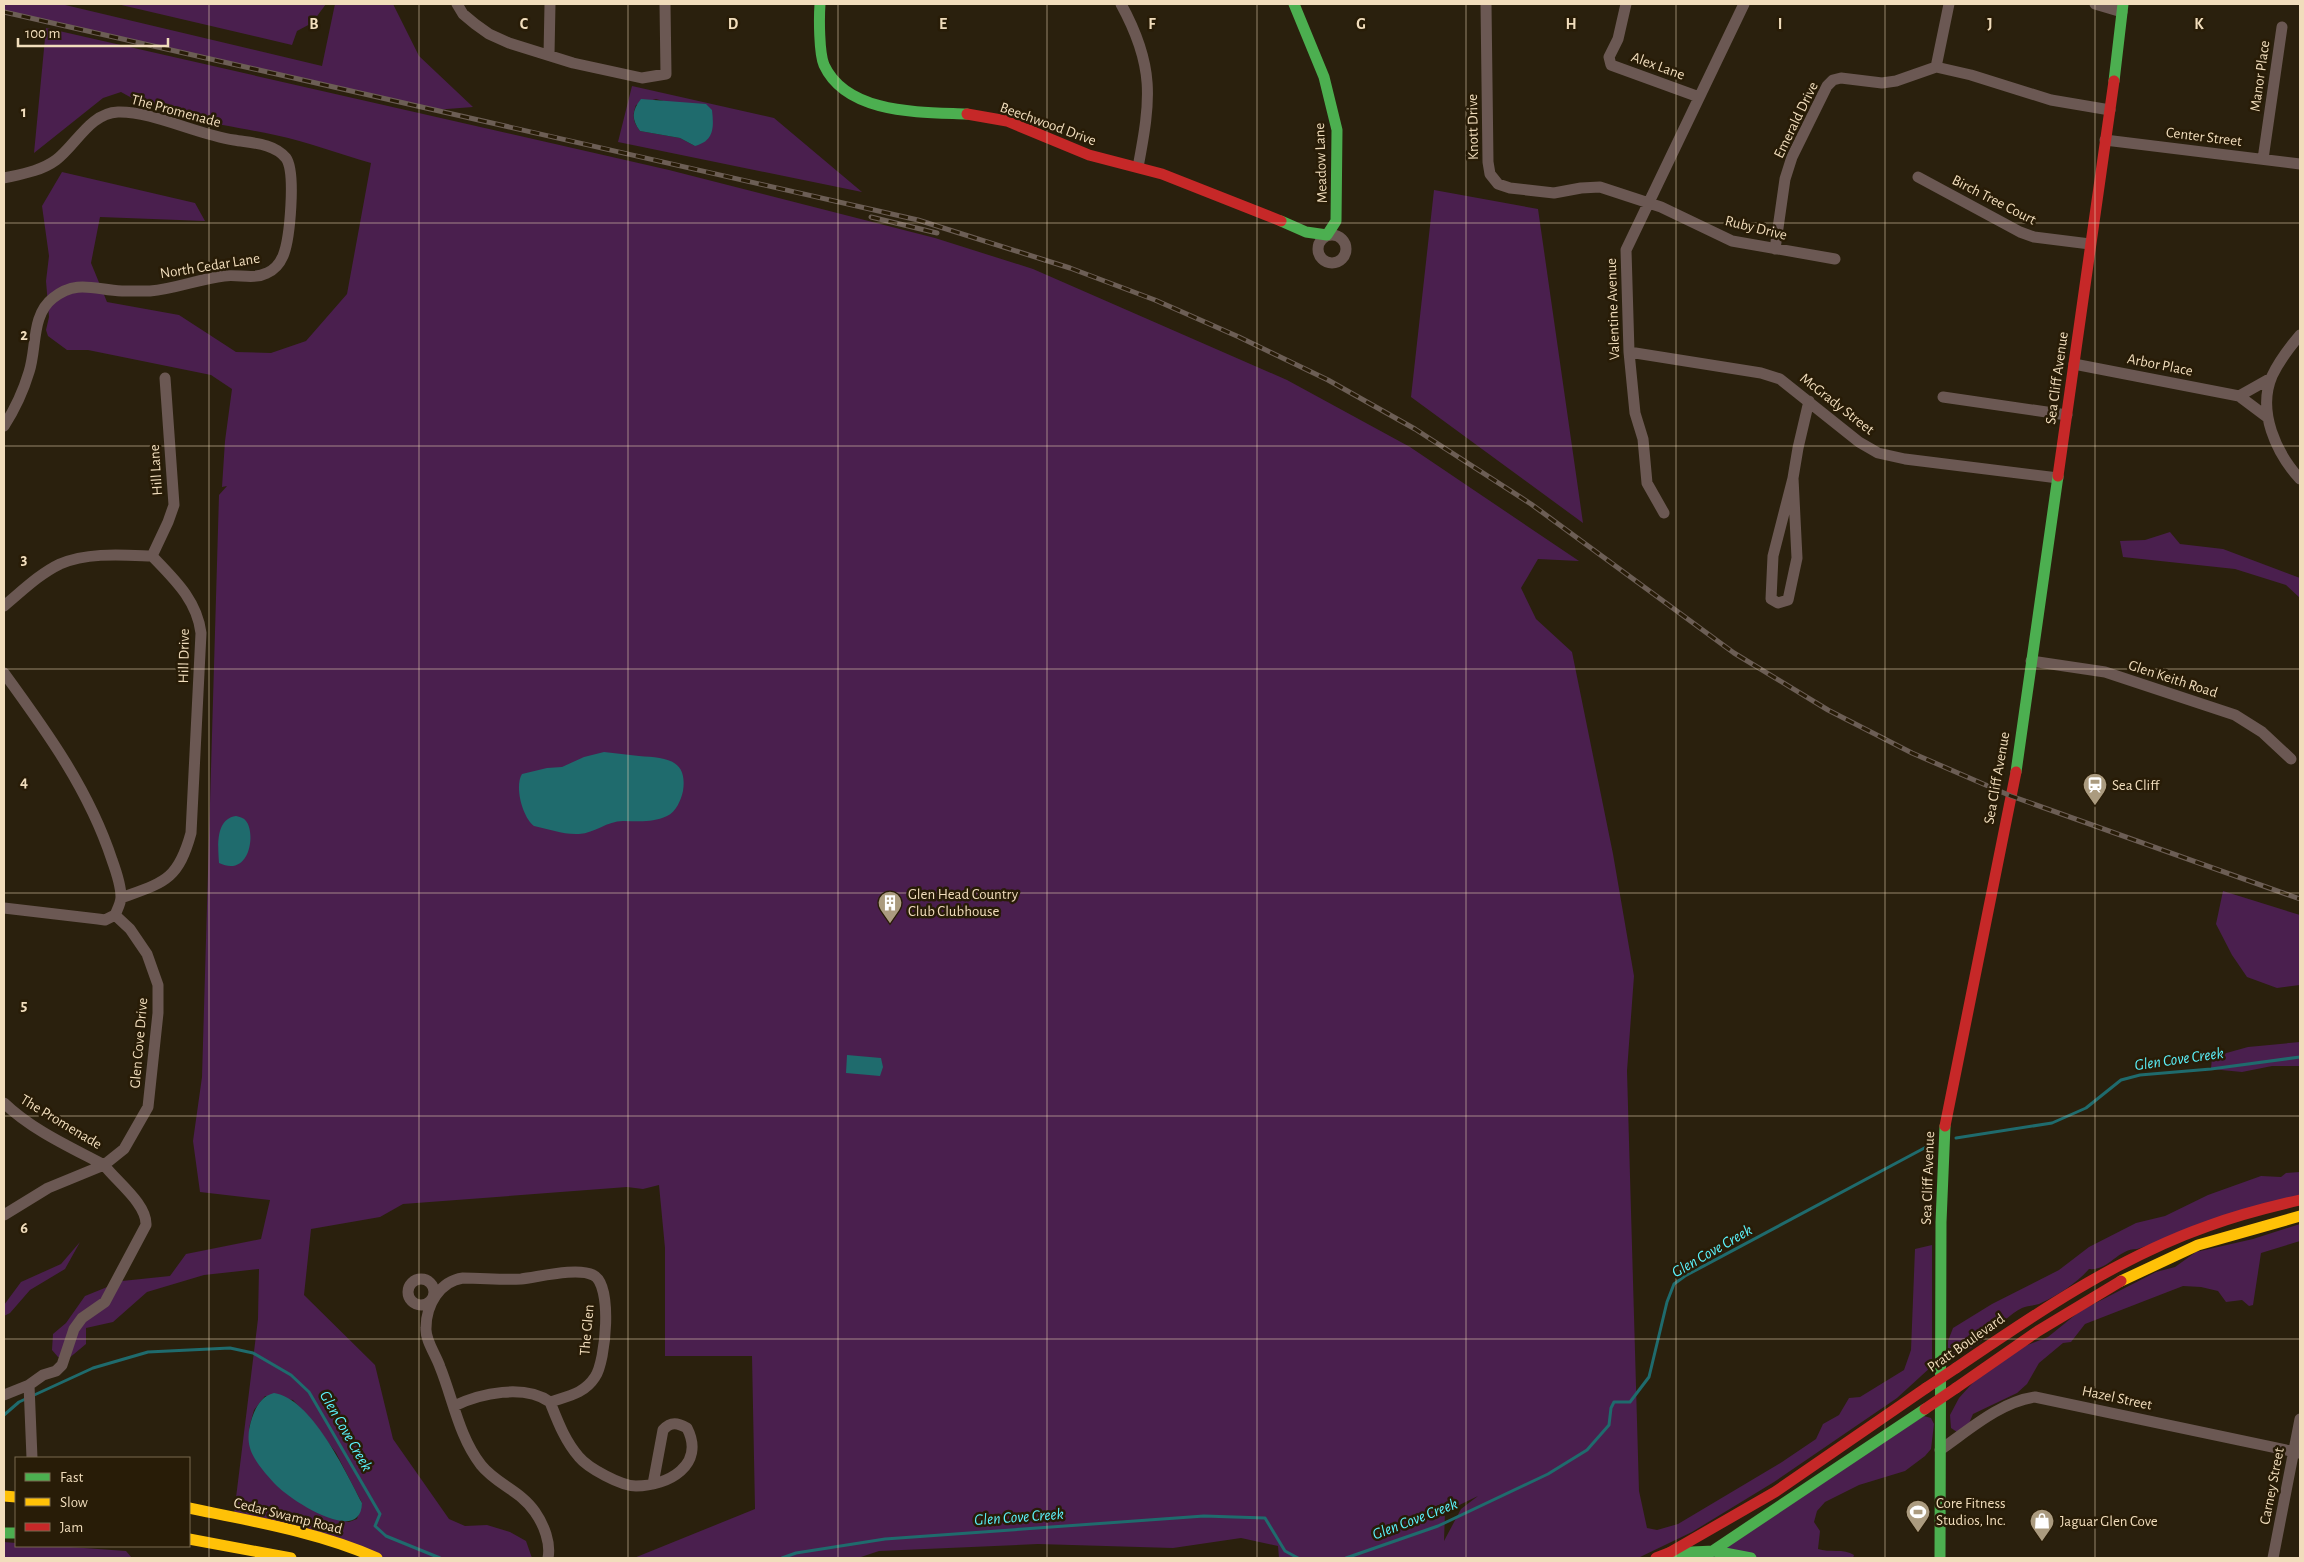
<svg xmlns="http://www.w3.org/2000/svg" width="2304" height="1562" font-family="'Alegreya Sans',sans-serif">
<rect width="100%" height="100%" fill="#2a200d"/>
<path fill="#4a1f4e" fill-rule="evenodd" d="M4 4H61L322 66 335 4H393L419 56 473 107 434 110 4 12Z
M117 4H326L312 23 297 31 292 45Z
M46 28 669 170 935 238 1033 269 1287 380 1410 447 1579 561 1538 559 1521 588 1536 619 1572 652 1613 854 1634 976 1627 1071 1639 1491 1647 1528 1657 1530 1678 1524 1782 1462 1816 1439 1823 1424 1839 1415 1849 1398 1860 1397 1904 1370 1911 1350 1915 1249 1932 1245V1366L1897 1398 1774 1482 1692 1532 1638 1558H1279L1278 1546 1241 1538 1173 1548 1038 1544 879 1551 858 1558H634L755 1509 752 1356H665V1248L659 1185 643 1189 627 1187 403 1204 380 1217 311 1229 304 1295 375 1365 393 1439 449 1519 465 1526 487 1525 510 1532 526 1541 532 1558H377L234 1514 258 1319 259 1269 204 1275 147 1292 113 1322 86 1328V1344L68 1359 58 1357 52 1350 53 1334 66 1323 85 1296 122 1281 170 1276 186 1254 261 1239 270 1200 200 1192 193 1141 202 1077 219 495 227 486 222 487 225 441 232 389 211 375 88 350H67L48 336 46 330 49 317 46 281 49 256 42 206 62 172 195 203 205 221 100 217 91 263 107 302 179 315 236 352 271 353 306 341 347 294 371 163C339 154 308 142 275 135 224 124 167 119 121 92L103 98 34 153ZM265 1396 293 1400 314 1423 336 1453 362 1503 357 1519 349 1522 330 1518 249 1428 254 1410ZM1478 1496 1461 1509 1444 1541 1445 1512Z
M632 86 774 118 862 192 618 142ZM656 99 667 102 695 146 680 138 640 131C633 122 632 116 636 105Z
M1434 190 1538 209 1583 523 1411 397Z
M2170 532 2180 544 2223 549 2300 578V598L2286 585 2235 569 2123 557 2120 541 2145 540Z
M2223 891 2300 915V985L2277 988 2247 977 2232 955 2216 924Z
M2300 1042V1066H2272L2242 1072 2211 1069 2212 1057 2248 1047Z
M2300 1172V1197L2137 1249C2117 1249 2109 1271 2089 1269 2077 1283 2058 1295 2041 1303 2036 1306 2028 1305 2022 1308 1999 1319 1976 1357 1948 1354V1341L1953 1328 1992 1304 2059 1270 2089 1247 2136 1223 2165 1216 2208 1195 2261 1176 2281 1177 2286 1173Z
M2300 1224V1241L2261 1253 2253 1305 2249 1306 2242 1300 2226 1302 2218 1291 2201 1287 2183 1286 2085 1324 2071 1342 2063 1343 2039 1363 2027 1384 2017 1393 1973 1414 1967 1428 1957 1432 1951 1428 1950 1415 1959 1398 1978 1377 2017 1349 2048 1337 2080 1311 2156 1272 2175 1267 2196 1252 2253 1239Z
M80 1242 65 1269 30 1290 10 1313 4 1316V1305L21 1282 61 1264Z
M1924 1416 1931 1418 1934 1424 1931 1449 1925 1456 1905 1471 1859 1485 1825 1502 1817 1511 1814 1522 1820 1531 1818 1549C1829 1553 1844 1548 1854 1555L1853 1558H1698Z
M4 1542 16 1543V1546H56L126 1551 132 1558H4Z"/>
<path fill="#1f6b6d" d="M641 99 706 104 712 110C714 128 714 141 695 146L680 138 640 131C631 119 632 110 641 99Z
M604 752C616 753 627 755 639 756 664 758 688 758 683 791 681 800 676 812 667 816 652 823 639 821 623 821 607 821 595 833 579 834 564 835 549 829 534 826 523 818 514 787 522 774L547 768 562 767 584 757Z
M236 816C240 817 244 818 246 821 256 833 250 878 219 863 218 847 215 819 236 816Z
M847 1055 881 1058 883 1067 880 1076 846 1073Z
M274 1393C311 1398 346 1472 362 1503 361 1546 292 1501 277 1486 268 1477 253 1460 250 1448 247 1438 249 1427 252 1418 256 1406 262 1396 274 1393Z"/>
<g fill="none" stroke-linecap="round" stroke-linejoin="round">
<path stroke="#1f6b6d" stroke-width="3" d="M1956 1138 2052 1123 2086 1108 2121 1080 2140 1075 2211 1069 2300 1057
M4 1415 19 1402 93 1368 148 1352 230 1348 253 1353 291 1375 309 1392 380 1514 375 1526 386 1536 440 1558
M782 1558 796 1553 885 1539 1204 1516 1265 1518 1285 1551 1298 1558
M1346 1558 1438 1526 1548 1474 1587 1450 1609 1425 1611 1408 1614 1402H1630L1649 1377 1667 1302 1674 1284 1685 1276 1930 1145"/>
<path stroke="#6b5853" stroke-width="11" d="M457 4 463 14 475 24 489 34 509 43 573 63 642 78 666 74 665 4
M1121 4C1155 66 1151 99 1138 167
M1486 4 1488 162 1490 174 1498 184 1510 188 1554 193 1581 188 1600 187 1661 207 1732 241 1835 259
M1626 4 1618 39 1609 57 1611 65 1699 97
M2095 4 2122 12
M549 55 550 4
M1936 67 1949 4
M2105 140 2300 164
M2263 159 2282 27
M1918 177 2020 232 2034 237 2090 244
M4 178C22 174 41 171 56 160 76 145 90 113 118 112 152 111 198 135 234 140 251 143 274 143 286 158 296 172 290 239 283 256 280 263 274 270 267 273 253 280 239 274 224 276 199 279 175 289 150 291 140 291 131 291 122 291 95 290 77 279 53 298 31 315 37 348 29 372 23 392 15 409 4 426
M1318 249a14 14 0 1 1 28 0a14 14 0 1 1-28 0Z
M1775 249 1785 179 1792 157 1827 86 1833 80 1841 78 1882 83 1896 81 1936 67 1971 75 2051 100 2110 110
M2300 335C2289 348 2279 361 2272 376 2257 411 2276 453 2300 479
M1629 352 1761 373 1780 379 1859 442 1878 453 1905 459 2058 478
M2074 364 2239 396 2271 378
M2239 396 2267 417
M1943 397 2067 415
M1793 478 1797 558 1788 600 1778 603 1771 599 1773 556Z
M1793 478 1798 448 1809 401
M1664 513 1647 483 1643 439 1635 413 1629 352 1626 250 1744 4
M152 556 168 522 174 505 165 378
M4 606C21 592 39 574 60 564 88 552 123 555 152 556 174 579 197 600 201 633L191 833C178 880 165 882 121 898
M2031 661 2105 672 2235 715 2262 732 2291 759
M4 673C47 732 89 790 112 860 116 871 121 886 121 897 121 903 117 910 115 915
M4 908 98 919 105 920 115 915
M4 1103C32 1130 70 1147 104 1165
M4 1215 48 1188 104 1165
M408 1292a13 13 0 1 1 26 0a13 13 0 1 1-26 0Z
M29 1385 32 1458
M4 1395 29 1385 43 1375 56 1371 62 1365 74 1329 82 1318 105 1302 146 1225C147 1204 117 1182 104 1165L124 1149 148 1107 158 1013V985L147 954 130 929 115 915
M550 1402C558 1422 565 1441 579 1457 588 1468 621 1486 636 1486 668 1486 706 1465 687 1428 678 1423 671 1421 663 1430L653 1484
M454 1406C481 1393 524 1384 550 1402
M1940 1450C1969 1430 2000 1402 2035 1397L2300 1453
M548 1558C551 1543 544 1525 535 1512 521 1491 496 1484 481 1465 459 1437 453 1399 440 1367 436 1355 425 1340 426 1328 426 1305 440 1281 463 1278 483 1278 502 1280 521 1279 539 1277 577 1267 593 1275 613 1284 606 1361 595 1377 584 1394 568 1396 550 1402
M2273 1558 2300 1419"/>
<path stroke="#4caf50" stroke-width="11" d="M820 4C819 18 819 53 824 65 847 115 922 112 967 114
M2114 81 2123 4
M1281 221 1306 232 1327 235 1336 221 1337 130 1324 77 1294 4
M2016 772 2058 476
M4 1533H16
M1669 1553 1714 1551 1751 1558
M1702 1558 1925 1409
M1940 1558 1941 1222 1945 1126"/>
<path stroke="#ffc107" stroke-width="11" d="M2121 1281 2198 1245 2300 1216
M4 1496 16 1497
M189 1508C252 1521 318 1532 377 1558
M189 1539 291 1558"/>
<path stroke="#c62828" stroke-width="11" d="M967 114 1007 121 1089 155 1162 174 1281 221
M2058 476 2114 81
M1945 1126 2016 772
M1956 1368C2035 1314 2117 1258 2208 1226 2238 1215 2269 1207 2300 1200
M1956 1388 2038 1331 2121 1281
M1656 1558 1669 1553 1775 1492 1926 1388"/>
<defs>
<path id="rail" d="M4 12 918 220 1070 268 1155 300 1239 337 1328 380 1415 429 1531 504 1734 653 1828 710 1912 753 2011 796 2300 899
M871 217 937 233"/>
</defs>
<use href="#rail" stroke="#6c5e55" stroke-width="5"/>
<use href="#rail" stroke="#281c07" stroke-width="3" stroke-dasharray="9" stroke-linecap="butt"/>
<path stroke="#c62828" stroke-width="11" d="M1926 1388 1956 1368
M1925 1409 1956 1388"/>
</g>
<path fill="none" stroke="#f1ddbc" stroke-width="1" stroke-opacity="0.55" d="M209 4V1558M419 4V1558M628 4V1558M838 4V1558M1047 4V1558M1257 4V1558M1466 4V1558M1676 4V1558M1885 4V1558M2095 4V1558M4 223H2300M4 446H2300M4 669H2300M4 893H2300M4 1116H2300M4 1339H2300"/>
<defs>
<symbol id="station-pin" viewBox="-11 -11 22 30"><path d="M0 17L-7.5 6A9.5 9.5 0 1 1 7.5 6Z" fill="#ab9b7f" stroke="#281c07"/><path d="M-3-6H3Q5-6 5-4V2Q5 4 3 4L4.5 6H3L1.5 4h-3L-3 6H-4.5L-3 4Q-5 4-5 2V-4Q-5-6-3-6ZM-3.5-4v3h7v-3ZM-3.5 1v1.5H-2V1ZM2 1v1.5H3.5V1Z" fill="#fff"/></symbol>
<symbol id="building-pin" viewBox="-11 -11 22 30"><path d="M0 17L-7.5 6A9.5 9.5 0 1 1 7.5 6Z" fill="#ab9b7f" stroke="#281c07"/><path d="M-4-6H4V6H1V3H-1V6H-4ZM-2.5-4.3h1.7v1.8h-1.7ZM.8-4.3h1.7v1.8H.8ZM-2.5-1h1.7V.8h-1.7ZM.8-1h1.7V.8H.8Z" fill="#fff"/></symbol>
<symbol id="stadium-pin" viewBox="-11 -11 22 30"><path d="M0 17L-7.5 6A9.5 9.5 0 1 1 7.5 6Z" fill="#ab9b7f" stroke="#281c07"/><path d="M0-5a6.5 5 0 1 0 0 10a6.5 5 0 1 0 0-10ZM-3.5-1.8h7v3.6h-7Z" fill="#fff"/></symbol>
<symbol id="shop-pin" viewBox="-11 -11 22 30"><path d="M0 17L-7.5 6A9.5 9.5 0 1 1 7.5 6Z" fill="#ab9b7f" stroke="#281c07"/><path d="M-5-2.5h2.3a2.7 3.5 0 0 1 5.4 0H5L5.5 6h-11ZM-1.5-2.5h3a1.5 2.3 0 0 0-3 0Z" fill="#fff"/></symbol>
</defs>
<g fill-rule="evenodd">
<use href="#station-pin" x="2081" y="771" width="28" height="38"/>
<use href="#building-pin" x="876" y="889" width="28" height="38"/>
<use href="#stadium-pin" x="1904" y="1498" width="28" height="38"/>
<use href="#shop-pin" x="2028" y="1507" width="28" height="38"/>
</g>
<g text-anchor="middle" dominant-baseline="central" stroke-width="5" stroke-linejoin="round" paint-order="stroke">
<g font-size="15" fill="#f1ddbc" stroke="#281c07">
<text transform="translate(1658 66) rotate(20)">Alex Lane</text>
<text transform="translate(2260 76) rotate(-82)">Manor Place</text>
<text transform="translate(176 111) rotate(15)">The Promenade</text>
<text transform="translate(1796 120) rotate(-64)">Emerald Drive</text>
<text transform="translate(1048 124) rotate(20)">Beechwood Drive</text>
<text transform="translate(1473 127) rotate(-91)">Knott Drive</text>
<text transform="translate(2204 137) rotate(7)">Center Street</text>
<text transform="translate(1321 163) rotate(-92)">Meadow Lane</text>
<text transform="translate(1994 200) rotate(27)">Birch Tree Court</text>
<text transform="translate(1756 228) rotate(14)">Ruby Drive</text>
<text transform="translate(210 266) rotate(-9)">North Cedar Lane</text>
<text transform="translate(1613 309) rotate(-92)">Valentine Avenue</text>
<text transform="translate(2160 365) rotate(11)">Arbor Place</text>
<text transform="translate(2057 378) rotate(-82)">Sea Cliff Avenue</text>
<text transform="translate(1837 404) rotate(38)">McGrady Street</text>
<text transform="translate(156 470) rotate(-94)">Hill Lane</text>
<text transform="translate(184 656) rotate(-89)">Hill Drive</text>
<text transform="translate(2173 679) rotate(18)">Glen Keith Road</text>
<text transform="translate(1997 778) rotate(-80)">Sea Cliff Avenue</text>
<text transform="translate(139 1043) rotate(-85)">Glen Cove Drive</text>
<text transform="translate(61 1122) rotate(31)">The Promenade</text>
<text transform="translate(1928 1178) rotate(-88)">Sea Cliff Avenue</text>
<text transform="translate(587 1330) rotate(-85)">The Glen</text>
<text transform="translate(1966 1343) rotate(-35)">Pratt Boulevard</text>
<text transform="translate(2117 1398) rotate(12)">Hazel Street</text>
<text transform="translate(2272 1486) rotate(-79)">Carney Street</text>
<text transform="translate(288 1516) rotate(14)">Cedar Swamp Road</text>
</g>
<g font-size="15" fill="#f1ddbc" stroke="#281c07" text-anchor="start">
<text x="2112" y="785">Sea Cliff</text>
<text x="908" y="894">Glen Head Country<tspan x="908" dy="17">Club Clubhouse</tspan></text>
<text x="1936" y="1503">Core Fitness<tspan x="1936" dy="17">Studios, Inc.</tspan></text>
<text x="2060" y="1521">Jaguar Glen Cove</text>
</g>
<g font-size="16" font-style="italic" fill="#5bf3fc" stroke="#281c07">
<text transform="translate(2179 1059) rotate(-8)">Glen Cove Creek</text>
<text transform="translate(1712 1251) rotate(-30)">Glen Cove Creek</text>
<text transform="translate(346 1431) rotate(60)">Glen Cove Creek</text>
<text transform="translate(1019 1517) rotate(-4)">Glen Cove Creek</text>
<text transform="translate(1415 1519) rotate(-21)">Glen Cove Creek</text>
</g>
</g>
<g font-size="16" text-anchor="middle" font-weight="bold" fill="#f1ddbc" stroke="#281c07" stroke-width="5" stroke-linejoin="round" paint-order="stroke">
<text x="314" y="29">B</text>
<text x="524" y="29">C</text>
<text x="733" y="29">D</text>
<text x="943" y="29">E</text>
<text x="1152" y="29">F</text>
<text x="1361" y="29">G</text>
<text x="1571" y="29">H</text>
<text x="1780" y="29">I</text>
<text x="1990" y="29">J</text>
<text x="2199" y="29">K</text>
<text x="24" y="117">1</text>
<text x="24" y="340">2</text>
<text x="24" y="564">3</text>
<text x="24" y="787">4</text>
<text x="24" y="1010">5</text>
<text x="24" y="1233">6</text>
</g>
<rect width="2304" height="1562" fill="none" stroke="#f1ddbc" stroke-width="10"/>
<rect x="15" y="1457" width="175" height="90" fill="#281c07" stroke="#78694f"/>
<rect x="25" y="1473" width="25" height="8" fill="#4caf50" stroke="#78694f"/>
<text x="60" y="1482" font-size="15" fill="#f1ddbc">Fast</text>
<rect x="25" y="1498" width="25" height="8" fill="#ffc107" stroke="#78694f"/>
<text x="60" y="1507" font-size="15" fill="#f1ddbc">Slow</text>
<rect x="25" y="1523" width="25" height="8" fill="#c62828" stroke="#78694f"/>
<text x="60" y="1532" font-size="15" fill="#f1ddbc">Jam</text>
<path d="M18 38v8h150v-8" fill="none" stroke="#f1ddbc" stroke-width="2.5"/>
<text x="25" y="38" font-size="15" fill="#f1ddbc" stroke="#281c07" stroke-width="4" paint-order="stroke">100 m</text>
</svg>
